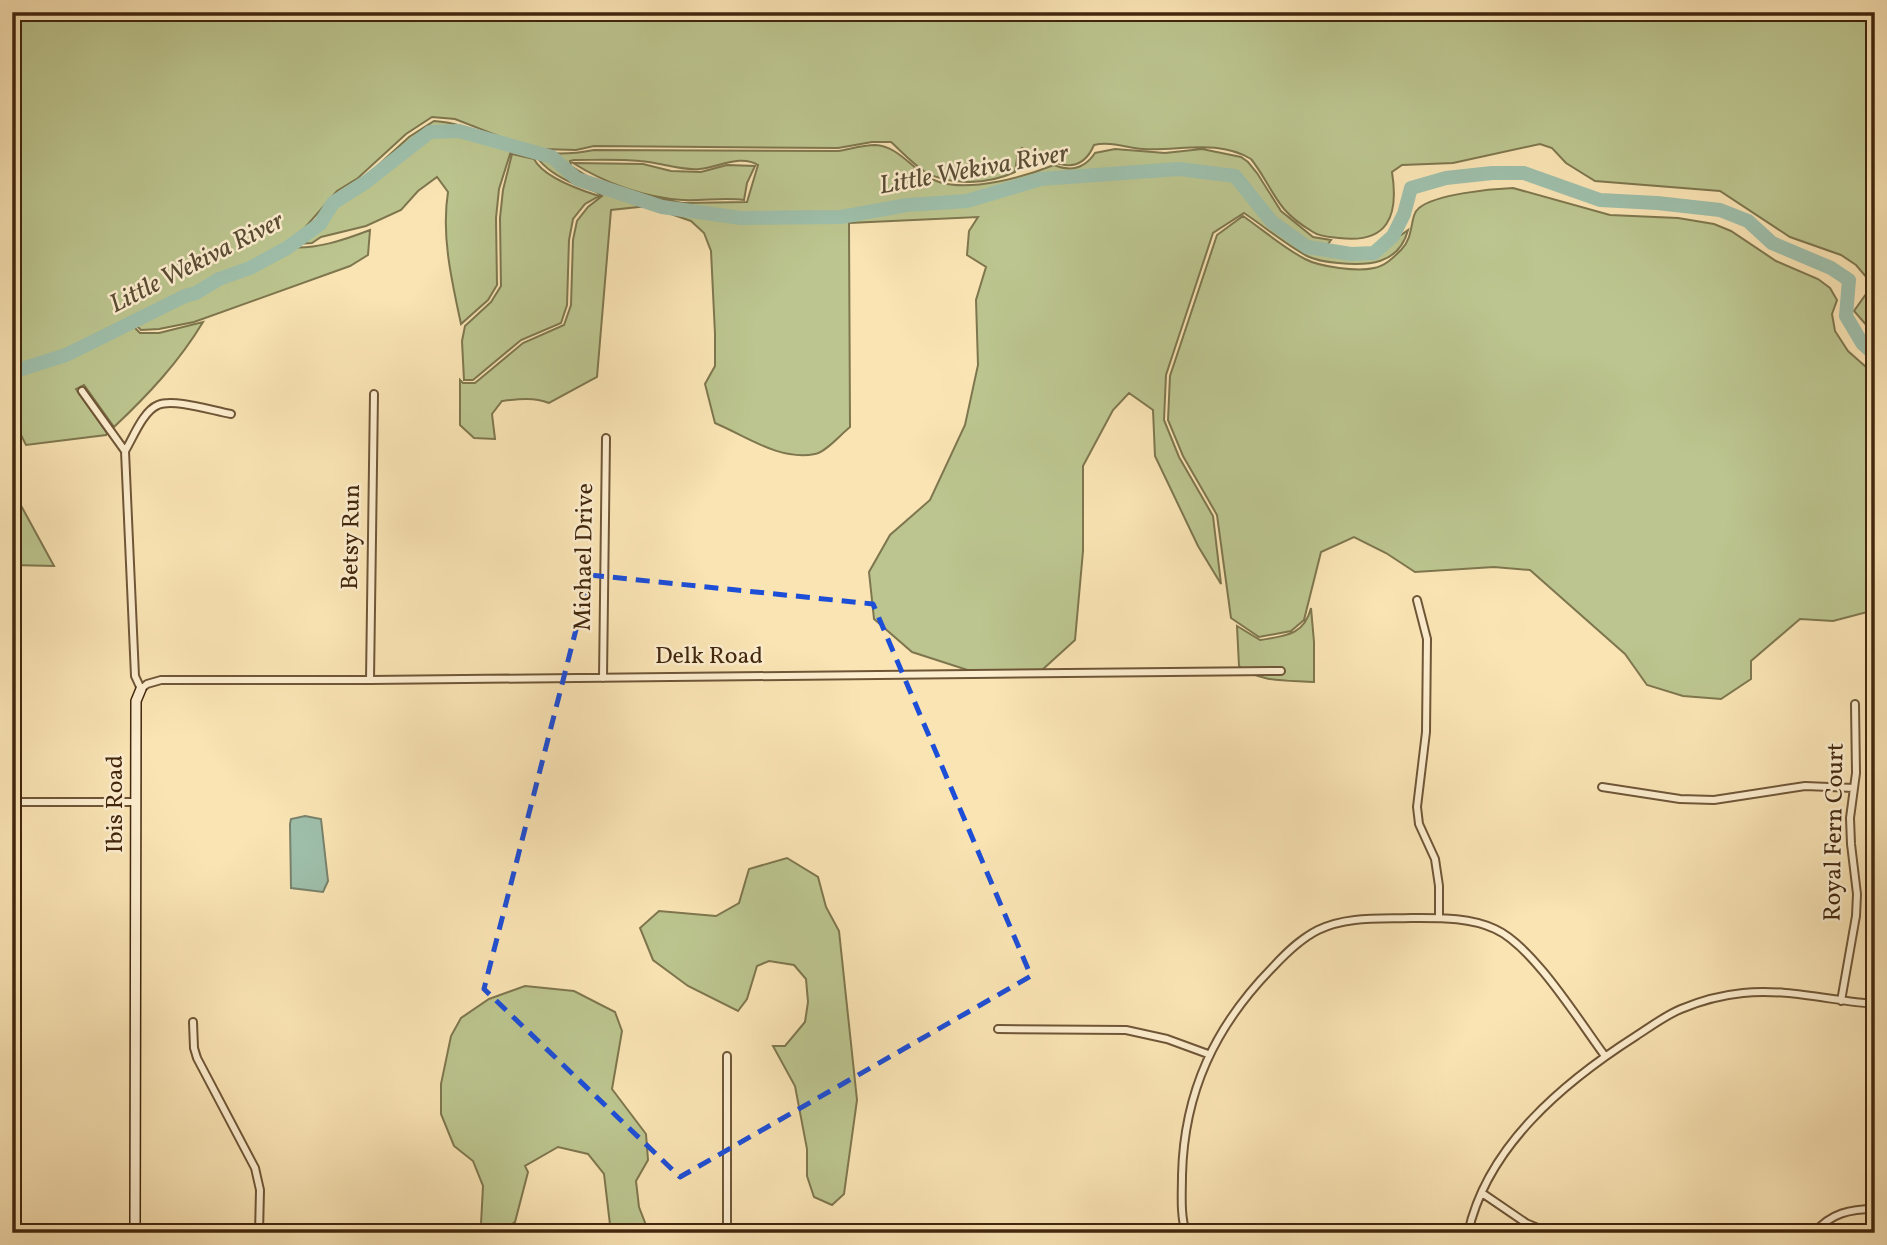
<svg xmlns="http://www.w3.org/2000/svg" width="1887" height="1245" font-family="Vollkorn,serif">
<rect width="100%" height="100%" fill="#fae4b4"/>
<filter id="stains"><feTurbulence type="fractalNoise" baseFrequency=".00286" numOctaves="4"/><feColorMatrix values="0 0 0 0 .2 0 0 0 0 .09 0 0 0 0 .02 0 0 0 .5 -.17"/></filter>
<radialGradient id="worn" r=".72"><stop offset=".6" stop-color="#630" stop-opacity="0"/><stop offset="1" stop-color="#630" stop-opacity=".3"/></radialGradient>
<path fill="#bcc58f" stroke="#7e764e" stroke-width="2" fill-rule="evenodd" d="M12 12H1875V335L1854 311 1866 294 1868 279 1856 265 1841 255 1790 237 1720 191 1595 181 1566 163 1552 148 1540 144 1453 163 1402 165 1392 172C1399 216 1388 244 1339 238 1330 237 1320 237 1313 232 1303 226 1291 217 1284 209 1271 193 1264 175 1251 159 1217 139 1181 151 1143 149 1127 148 1110 141 1094 145 1078 182 1049 159 1022 148L1018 152 1015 172C989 184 950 187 924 171 912 163 902 152 891 142H872L838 148 594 146 576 150 541 149 519 144 455 119 432 117 406 134 358 178 337 191 288 247C315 250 344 240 370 230L368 255 350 266 194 322 159 329 141 330 133 322 66 355 12 372Z
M434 121C466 123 487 137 518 147 542 155 569 155 594 150L838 151C850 149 863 145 875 145 901 146 915 175 939 182 971 192 1024 177 1054 165 1071 172 1085 168 1095 153L1115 149 1165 153 1202 149 1241 157 1248 162 1257 173 1281 211 1313 237 1331 240 1326 247 1332 257C1370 257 1378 252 1408 230 1399 265 1367 266 1338 263 1327 262 1317 261 1307 256 1285 244 1265 227 1244 213L1213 233 1166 375 1164 420 1179 457 1213 516 1221 584 1198 546 1155 456 1153 410 1129 393 1113 410 1083 466V551L1075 640 1042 670 986 676 912 652 874 619 869 572 890 535 930 500 965 425 978 365 976 300 986 267 967 255 969 231 978 217 849 223 850 427C840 435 826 452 815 454 779 461 746 436 715 423L705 384 715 366V334L711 251 704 233 691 221 648 206 611 210 597 377 549 403C533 397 519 399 502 401L492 414 495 439 474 438 460 425V380L463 383H475L523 343 564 325 571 305 573 240 577 221 588 207 602 196C596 189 586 189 577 185 562 179 545 169 536 156L511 151 499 189 496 218 497 285 488 300 461 324C452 282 441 236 448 192L437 177 418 191 401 210 366 226 321 237 312 243 295 244 339 194 361 181 409 137ZM574 160C596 160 618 159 640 161 660 162 679 171 700 169 719 167 741 154 758 165L747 202 682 203 630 193 596 182 571 166 570 161Z
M512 154 534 159C543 177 580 190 599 196L585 204 573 219 569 240 567 305 561 323 521 340 473 380H464L462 341 465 326 491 302 501 286 500 218 503 190Z
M573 163 643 164 671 171 701 172 727 165 755 166 747 183 744 200C723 197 704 201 683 200 645 198 605 183 573 163Z
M1513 188 1610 215 1678 218 1714 224 1731 231 1776 261 1818 279 1830 288 1837 300 1832 314 1835 331 1848 351 1875 375V610L1833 621 1800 619 1751 661V679L1721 699 1683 696 1647 685 1625 654 1530 570 1494 567 1415 572 1386 553 1354 537 1321 552 1304 620 1291 631 1259 637 1231 618 1217 515 1183 456 1168 420 1170 376 1217 235 1243 216C1263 230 1284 248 1305 259 1320 267 1358 272 1374 268 1385 266 1393 258 1401 250 1415 236 1409 216 1419 208 1436 194 1491 189 1513 188Z
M203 322C179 362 148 395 114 427L84 385 76 389 107 433 106 435 26 445 12 417V375L67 358 133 326 140 333H159Z
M12 489 54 566 12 565Z
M1311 608 1314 642V682C1288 680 1260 683 1239 666L1237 626 1260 640C1284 636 1304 636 1311 608Z
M787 858 818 877 826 907 839 931 857 1100 844 1194 832 1205 814 1197 807 1176V1149L795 1086 773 1046H785L805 1022 808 1002 806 979 794 965 769 961 757 966 747 999 738 1011 688 986 653 960 640 928 659 911 716 916 739 903 749 869Z
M525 986 574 991 615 1012 622 1031 612 1089 646 1134 648 1160 636 1181 639 1207 649 1233H611L604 1174 588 1154 558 1147 525 1166 528 1172 515 1222 500 1231 486 1233 481 1224 483 1186 473 1161 454 1146 441 1114V1084L451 1036 461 1018 489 999Z"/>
<path fill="#9ebfab" stroke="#79826c" stroke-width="2" d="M305 816 321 819 328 881 323 892 291 888 290 824 291 819Z"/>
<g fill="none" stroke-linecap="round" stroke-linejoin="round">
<path stroke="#9ebfab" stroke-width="14" d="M12 372 66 355 185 296 196 293 219 279 250 268 287 248 320 224 333 203 366 182 430 132 459 131 552 157 577 179 662 207 741 218 841 217 907 205 967 201 1041 179 1179 169 1235 176 1272 222 1307 247 1351 254 1374 253 1393 236 1404 214 1411 188 1446 178 1492 173H1524L1600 200 1657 203 1720 210 1748 221 1772 243 1831 268 1849 280 1846 316 1862 343 1875 355"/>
<defs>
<path id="street" d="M82 391 125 451 135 676 141 689 147 684 161 680H370L1281 671
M125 451C133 438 143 411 158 405 174 398 213 411 231 414
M1417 600 1427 639 1426 732 1417 807 1419 824 1435 859 1439 886V918
M603 678 606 438
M370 680 374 394
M1602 787 1680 799 1714 800 1805 786 1854 788
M12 802H135
M1841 1001 1856 916 1857 894 1851 844 1850 818 1856 773 1855 704
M193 1022 194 1048 197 1058 255 1168 260 1190 259 1233
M998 1029 1126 1030 1167 1039 1208 1054
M727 1056V1233
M1482 1193 1526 1223 1538 1228 1591 1233
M1186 1233C1180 1214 1182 1194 1182 1175 1184 1092 1215 1026 1273 967 1286 953 1300 939 1318 930 1347 916 1380 919 1411 918 1439 918 1469 917 1495 929 1533 946 1579 1021 1605 1056
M1468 1233C1487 1146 1564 1082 1636 1036 1650 1027 1666 1015 1681 1009 1700 1001 1723 995 1743 993 1784 988 1833 1001 1875 1004
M1814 1233C1831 1213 1850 1209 1875 1209"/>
<path id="secondary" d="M135 1233 136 701 141 689"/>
</defs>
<use href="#street" stroke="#6f5637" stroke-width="10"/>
<use href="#secondary" stroke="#41260d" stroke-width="12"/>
<use href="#street" stroke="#fcedce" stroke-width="6"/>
<use href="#secondary" stroke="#fcedce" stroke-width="9"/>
</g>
<path fill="none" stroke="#1d4ed8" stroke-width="5" stroke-dasharray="14 9" stroke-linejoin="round" d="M590 575 873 604 1031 976 680 1177 484 989Z"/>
<g text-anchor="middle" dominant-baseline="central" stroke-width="5" stroke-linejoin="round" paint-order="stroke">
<g font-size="24" fill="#41260d" stroke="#fcedce">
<text transform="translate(352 537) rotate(-89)">Betsy Run</text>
<text transform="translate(585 557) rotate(-89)">Michael Drive</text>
<text x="709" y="657">Delk Road</text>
<text transform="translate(116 804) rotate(-90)">Ibis Road</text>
<text transform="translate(1835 832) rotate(-89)">Royal Fern Court</text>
</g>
<g font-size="26" font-style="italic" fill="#584c34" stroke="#fcedce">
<text transform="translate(974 170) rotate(-10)">Little Wekiva River</text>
<text transform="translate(197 263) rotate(-27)">Little Wekiva River</text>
</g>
</g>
<rect width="1887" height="1245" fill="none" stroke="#fae4b4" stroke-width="42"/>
<rect x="14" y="14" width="1859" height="1217" fill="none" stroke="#41260d" stroke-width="3.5"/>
<rect x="21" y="21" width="1845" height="1203" fill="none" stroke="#41260d" stroke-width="2"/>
<rect width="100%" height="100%" filter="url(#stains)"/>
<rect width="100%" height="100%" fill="url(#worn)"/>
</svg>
